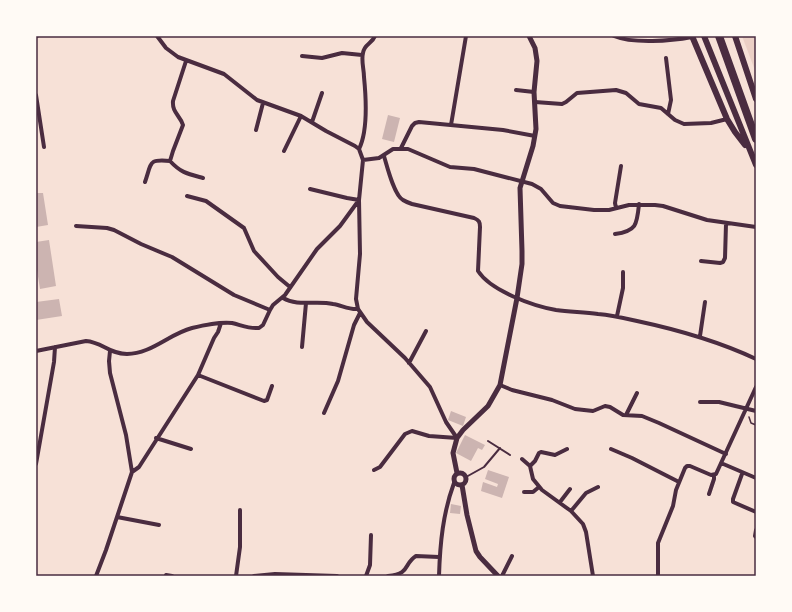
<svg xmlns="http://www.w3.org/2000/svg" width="792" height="612" font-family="'Crimson Pro',serif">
<rect width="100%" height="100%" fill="#f7e1d7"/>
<path fill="#ebcfc5" d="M742 36H756V73Z"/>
<path fill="#ccb4b1" d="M388 115 400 118 394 142 382 139Z
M36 193H43L48 225 36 227Z
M49 240 56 286 40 289 36 264V242Z
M59 299 62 316 36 320V302Z
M451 411 466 417 463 426 448 420Z
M465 435 485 445 482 450 478 448 471 461 456 453Z
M488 470 509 477 502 498 481 491 483 482 497 487 498 484 485 479Z
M451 504 461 506 460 514 450 513Z"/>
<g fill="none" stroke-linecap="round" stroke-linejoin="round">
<path stroke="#4a2c40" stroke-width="1.5" d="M749 417 751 423 756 425"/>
<path stroke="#4a2c40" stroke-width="2" d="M488 441 510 455
M466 477 484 467 500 448"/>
<path stroke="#4a2c40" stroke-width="4" d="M36 36H37
M614 36C633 44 671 41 692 37
M302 56 322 58 342 53 362 55
M666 58 671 100 668 114
M516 90 534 92
M36 95 44 147
M535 102 562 104 566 102 577 93 616 90 626 93 639 104 661 108 675 120 684 124 711 123 727 119
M312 122 322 93
M451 125 466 36
M256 130 263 103
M401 148 412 126 415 123 419 122 503 130 535 136
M359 149C368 131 366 97 364 77 364 69 361 61 363 53 364 44 372 44 375 36
M284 151 301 116
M384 156C387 166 394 195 403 200 406 202 409 203 412 204L474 218C479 220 480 222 480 227L478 271C491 291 533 306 556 310 570 312 584 312 598 314 611 315 624 318 637 321 679 330 718 341 756 359
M363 160 379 158 393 149H408L450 167 474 169 532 184 541 189 553 203 560 206 594 210H609L629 205H655L663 206 707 220 756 227
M170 161 173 151 183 125C180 115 172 113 173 101L186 61
M145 182C152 162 148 159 170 161 181 173 188 174 203 178
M310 189 347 198 359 200 360 254 356 299 358 309 367 322 405 358 430 387 446 422 457 438
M187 196 206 201 244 228 254 251 278 277 290 287
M616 208 615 203 621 166
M76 226 107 228 114 230 141 244 172 257 234 295 270 310
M615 234C637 231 637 224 639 204
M701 261 720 263 723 262 725 258 726 224
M283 298C298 307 316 300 333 304 341 305 349 310 358 309
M617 316 623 288V272
M700 336 705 302
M302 347 306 303
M36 351 86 341C102 342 109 354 127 354 151 354 169 334 192 328 205 325 218 322 232 323 241 325 249 329 259 328L263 325 270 310 273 305 285 295 317 249 340 226 359 200 363 160 359 149 355 146 326 131 301 116 257 100 224 74 178 57 166 48 157 36
M409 363 426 331
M198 375 264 401 267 400 272 386
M500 385 512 390 552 400 575 409 593 411 605 406 610 407 623 415 642 416 659 423 726 454
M700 402H719L756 411
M324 413 338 381 354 325 360 313
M626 415 637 393
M156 438 191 449
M611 449 632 458 679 482
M522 459 530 466 533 479 542 490 571 511 583 524 586 532 593 576
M721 463 756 478
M36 464 54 362 55 347
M530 466 535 461 539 453 541 452 555 455 567 449
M374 470 380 467 405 434 412 431 429 436 457 438
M132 472 139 467 198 375 214 338 218 332 221 323
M742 474 733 499V502L756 512
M524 492H533L539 487
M709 494 714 479V475
M560 502 570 489
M571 511 586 493 598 487
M117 517 159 525
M756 530 755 536 756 537
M166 575 172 576
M96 576 106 550 132 472 126 435 110 373 109 361 110 351
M236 576 240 547V510
M254 576 275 574 337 576
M366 576 370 565 371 535
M388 576C411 574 403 564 416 556L439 557
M439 576C440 543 443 513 454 483
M502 576 512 556
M658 576V543L673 506 676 490 685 468 687 466H690L711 475 716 474 756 387"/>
<path stroke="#4a2c40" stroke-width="5" d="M454 479a6 6 0 1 1 12 0a6 6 0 1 1-12 0Z
M457 473 453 453 457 438 463 430 488 406 500 385 517 298 522 264V251L520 188 533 146 536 129 534 92 537 61 535 48 529 36
M462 485 467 515 476 551 480 557 498 576"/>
<path stroke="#4a2c40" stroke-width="6" d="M692 36 727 119 735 132 745 145
M704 36 756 165
M735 36 756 99"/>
<path stroke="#4a2c40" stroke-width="8" d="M719 36 756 139"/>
</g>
<rect width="792" height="612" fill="none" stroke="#fffaf5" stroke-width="74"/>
<rect x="37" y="37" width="718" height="538" fill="none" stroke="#4a2c40" stroke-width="1.5"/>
</svg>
